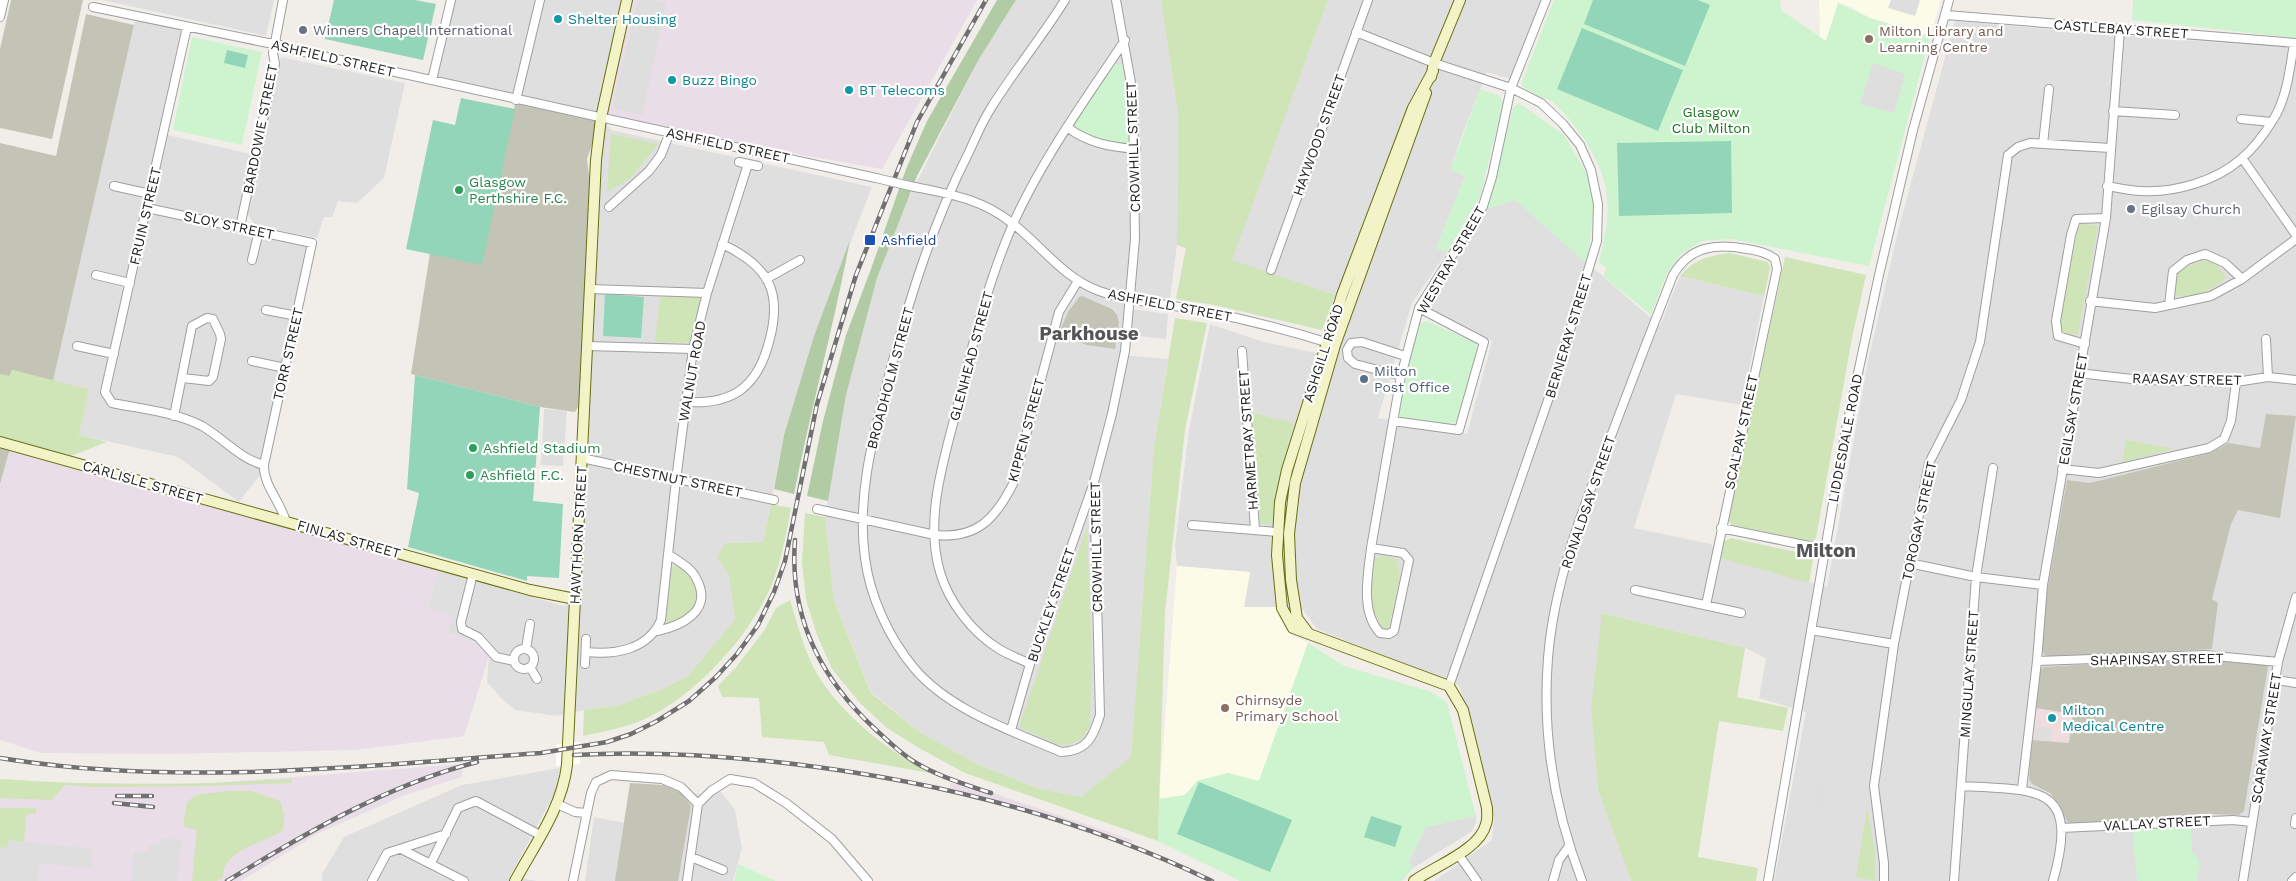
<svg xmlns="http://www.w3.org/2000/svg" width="2296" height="881" font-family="'Work Sans',sans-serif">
<rect width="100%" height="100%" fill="#f1eeea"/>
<path fill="#e0dfdf" d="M102 0H274L266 36Z
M451 0H627L601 118 611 130 872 187 814 336 784 435 763 542 726 543 735 619 688 676 665 688 619 705 584 710 558 716 515 710 502 699 487 682 489 657 477 643 448 633 427 608 439 571 564 606 575 599 601 118 432 80Z
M1016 0H1161L1178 114 1177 245 1170 299 1133 294 1121 355 1168 359 1154 447 1131 758 1081 797 1037 788 979 765 921 733 871 692 834 601 825 517 846 395 877 278 902 211 979 59Z
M1328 0H1541L1510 79 1487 72 1463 132 1450 170 1465 176 1436 248 1447 252 1412 303 1378 418 1467 434 1492 341 1425 306 1487 209 1515 200 1660 326 1680 276 1764 296 1742 405 1676 394 1634 528 1711 544 1720 558 1827 587 1868 361 1899 227 1955 21 2128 36 2296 48V881H1774L1806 712 1759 698 1766 658 1745 648 1603 613 1591 707 1598 790 1631 881H1434L1492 840 1494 819 1459 685 1317 629 1301 607H1244L1250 572 1177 566 1175 545 1189 430 1210 324 1264 342 1326 355 1348 300 1231 261Z
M136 16 187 27 163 134 256 155 240 227 312 243 263 471 239 502 178 457 79 435 88 389 53 381Z
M281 57 405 83 384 178 357 203 338 201 332 217H324L317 238 256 226 247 213Z
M560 768 556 791 510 876 537 881H322V874L344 837 462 785Z
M721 792 735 810 742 848 733 881H585L594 817 625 823 630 799Z"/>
<path fill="#efdcdc" d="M2036 708 2073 714 2069 743 2032 740Z"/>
<path fill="#e9dde7" d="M627 0H977L882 169 670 132 601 118Z
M11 445 343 538 439 571 427 608 453 616 448 633 477 643 489 656 464 736 356 750 166 754 41 753 0 740V484Z
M463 764 462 777 405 795 317 834 241 881H0V779L57 783 201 784Z
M953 777 1007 798 1133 840 1130 847 1031 814 949 792 951 783 976 790 951 781Z"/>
<path fill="#fcfbe8" d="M1819 0H1941L1930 36 1870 18 1849 6 1838 3 1826 41 1820 38Z
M1177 566 1250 572 1244 607H1275L1285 628 1292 635 1308 643 1259 781 1228 773 1197 781 1185 795 1159 799Z"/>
<path fill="#c4c4b6" d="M11 0H83L52 139 0 128V49Z
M86 14 134 25 53 381 12 370 9 378 0 376V143L56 156Z
M516 100 601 118 587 159 593 208 584 397 575 412 540 407 411 374 430 253 480 263Z
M1082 296 1112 309 1117 315 1119 322 1115 349 1087 345 1058 335 1068 312 1079 297Z
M2266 414 2296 416 2280 518 2238 510 2231 524 2212 599 2218 603 2212 649 2050 657 2045 655 2041 650 2047 592 2067 480 2090 483 2210 453 2229 443 2260 448Z
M0 442 11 445 0 484Z
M2196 658 2264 664 2268 667 2244 811 2239 815 2210 814 2071 825 2067 821 2060 805 2050 793 2032 784 2029 779 2032 740 2069 743 2073 714 2036 708 2039 673 2043 667Z
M630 783 664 785 680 792 691 806 678 881H615Z"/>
<path fill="#cfe4b7" d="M1161 0H1328L1232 260 1335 295 1322 330 1214 305 1176 299 1186 248 1177 245 1178 114Z
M611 134 658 144 631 178 607 192Z
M2082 223 2098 226 2078 335 2063 333 2059 327 2078 228Z
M1729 253 1768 262 1770 268 1764 296 1680 276C1693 260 1708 256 1729 253Z
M1785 257 1866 275 1852 338 1816 538 1812 542 1732 525 1728 520Z
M2205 260 2217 265 2226 277C2215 290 2190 300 2174 295L2175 272Z
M702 296 690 343 655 342 660 297Z
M1175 318 1207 323 1185 430 1165 613 1158 841 965 773 919 748 887 728 860 703 832 669 817 635 806 600 802 562 805 513 825 517 834 601 871 693 921 733 979 765 1037 788 1081 797 1131 757 1154 447Z
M12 370 89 389 79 435 107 442 63 459 0 442V374L10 376Z
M1252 413 1294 423 1278 481 1272 525 1260 524Z
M2126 440 2174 449 2122 462Z
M771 504 791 508C786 535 781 563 770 589 746 641 689 703 635 723 619 729 600 732 583 736L584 710 619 705 665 688 688 676 735 619 729 575 717 557 726 543 763 542Z
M1087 527 1092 663 1090 726 1082 739 1069 745 1057 744 1019 727Z
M1731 538 1810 555 1813 560 1809 583 1720 558 1723 542Z
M1384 556 1397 559 1400 575 1389 628 1384 630 1373 613 1370 583 1375 558Z
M676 564C691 575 707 596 690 613 684 618 676 622 670 626L666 621 671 569Z
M790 600C798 626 805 655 820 679 848 720 887 750 930 773L829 755 824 742 762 737 759 698 722 697 718 686 736 667 764 631 776 608Z
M1602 613 1745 648 1737 697 1788 708 1783 731 1719 721 1698 857 1758 868 1756 881H1631L1598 790 1591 707Z
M0 779C98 786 195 785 292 779V783L202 786 95 787 65 785 52 800 0 798Z
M228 791H251L280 801 284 815 283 830C265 844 223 848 223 877L217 881H192L197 830 183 826 187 802 196 795Z
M0 808H36L35 814 31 813 26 817 24 842 9 840 7 848 0 847V849Z
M1867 808 1875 852V881L1856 877Z"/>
<path fill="#b1cba4" d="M997 0H1016L979 59 917 176 877 278 846 395 828 501 807 496 823 421 846 335 871 269 906 169 927 121Z
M850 240C834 325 811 408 794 494L774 489 784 435 814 336Z"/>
<path fill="#cdf4cf" d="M1554 0H1780L1781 10 1826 41 1838 3 1870 18 1930 36 1869 266 1731 239 1702 241 1681 254 1667 273 1651 315 1603 276 1607 268 1599 262C1604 241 1609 220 1607 198 1604 163 1580 129 1556 105 1546 95 1530 97 1521 84Z
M2133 0H2296V38L2132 20Z
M192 37 262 52 242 145 173 130Z
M1113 64H1122L1131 129 1130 146 1110 145 1072 129Z
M1480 89 1500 96 1503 103 1480 197 1447 252 1436 248 1465 176 1450 170Z
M1519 103 1564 135 1588 176 1594 207 1587 263 1515 200 1487 209 1513 108Z
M1427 321 1476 343 1477 353 1457 421 1448 426 1398 416 1418 324Z
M1308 643 1344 666 1429 691 1447 702 1476 816 1426 827 1409 862 1413 868 1402 881H1240L1158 841 1159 799 1185 795 1197 781 1228 773 1259 781Z
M2191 824 2192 852 2199 860 2198 881H2137L2132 827Z
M738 864 776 881H734Z"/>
<path fill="#92d5b8" d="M334 0H415L436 4 423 60 325 39Z
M1593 0H1698L1710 5 1685 66 1584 24Z
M1582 28 1683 70 1658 131 1557 89Z
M227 50 248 55 245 68 224 63Z
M461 98 515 109 482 265 406 249 433 120 455 125Z
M1731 141 1732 213 1619 216 1617 143Z
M605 294 644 297 641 338 603 336Z
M415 375 540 407 533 501 563 504 559 578 527 576V581L408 547 419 493 407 489Z
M1199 782 1292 820 1270 872 1177 834Z
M1371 816 1402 826 1395 847 1364 837Z"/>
<path fill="#dedede" d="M638 0H655L666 3 642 115 616 109 613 104Z
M1891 0H1920L1915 16 1888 8Z
M1873 63 1905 74 1894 113 1860 104Z
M1131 309 1168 314 1166 339 1127 335Z
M544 409 567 411 563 466 541 465Z
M2036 727 2052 728 2051 741 2035 740Z
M1817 780 1828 782 1822 815 1810 813Z
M1476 816V823L1471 832 1413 868 1409 862 1426 827Z
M159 838 181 840 177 881H131L134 851 149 852 150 844H159Z
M8 840 93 849 91 869 39 863 37 881H0V847L7 848Z"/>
<path fill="#fff" d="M579 742 580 764 556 766V745Z"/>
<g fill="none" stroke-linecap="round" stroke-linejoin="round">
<defs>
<path id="street" d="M1065 0C1042 37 1014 71 991 108 982 122 976 137 969 152 934 221 911 293 891 368 875 430 856 493 865 558 870 597 889 638 914 668 949 710 1012 731 1061 752 1087 751 1093 738 1100 715L1094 482 1112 414 1125 351 1135 239 1133 94 1116 0
M93 7 268 43H274L291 49 876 178
M1946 15 2296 43
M0 17 4 0
M187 27 105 392 112 403C142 409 175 412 202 426 223 438 240 459 264 465
M1356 32 1434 63 1511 88 1541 103 1563 124 1580 145 1591 170 1598 204 1597 241 1555 380 1449 686
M432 80 451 0
M516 100 540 0
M2113 111 2175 115
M2241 119 2271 122
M1067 127C1088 143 1110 147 1136 149
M2043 144 2049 89
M2242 158 2296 235
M739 162 758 166
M114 186 150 194
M910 186C949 194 980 198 1012 223 1041 245 1063 278 1099 291 1131 302 1166 304 1199 310 1244 319 1288 330 1332 344
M2107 186C2118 188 2130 191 2141 191 2175 193 2216 181 2241 159 2253 149 2265 133 2273 120 2287 98 2290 68 2294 43
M609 207 649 171 661 155 670 132
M147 208 312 243 264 465C263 485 281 502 286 522
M240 227 275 64 273 53 283 0
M252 260 259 231
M1271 270 1368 0
M96 275 130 283
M766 279 800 260
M590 289 707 293
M2090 301 2155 308 2211 296 2242 279 2296 239
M2169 305 2173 271 2187 260 2205 254 2225 263 2242 279
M266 310 297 316
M2266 339 2268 377
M2085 344 2058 336 2056 321 2071 235 2076 219 2106 218
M77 346 114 354
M587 346 693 349
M1242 351 1255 529
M252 361 285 368
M2078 373 2141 380 2236 382 2268 377 2296 380
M1401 376 1355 364 1348 358 1347 350 1351 343 1362 342 1405 356
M685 402C732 405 757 388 769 342 783 292 769 266 722 244
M174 416 192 326 207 318 213 319 220 334 221 339 213 377 209 381 183 378
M1393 421 1459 430 1484 342 1419 308
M582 458 774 500
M2062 469 2099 473 2209 448 2224 439 2231 421 2236 382
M817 509 935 535C977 539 995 519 1013 484L1059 312 1078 281
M1192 525 1277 532
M1721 528 1824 549
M1371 548 1403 553 1409 560 1394 631 1389 634 1380 633C1360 612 1368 574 1371 548L1401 376 1419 308 1483 206 1492 177 1511 88 1546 0
M1909 563 1976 577 2043 585
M473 574 461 622 462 629 478 637 496 657 514 661
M1635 590 1741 613
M1811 630 1894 644
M657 631C681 626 713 611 697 580 692 568 678 561 668 554
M526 649 530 624
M514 659a10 10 0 1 1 20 0a10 10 0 1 1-20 0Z
M586 652C615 655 648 650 661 620L676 480 693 349 707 293 748 164
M2037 661 2205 655 2278 662
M585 664 586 639
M1030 664C1020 659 1009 655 999 649 973 633 949 603 940 572 925 521 942 466 955 416 971 351 986 286 1013 224 1042 159 1086 99 1125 40
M530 667 537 679
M2276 680 2296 683
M1011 730 1030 664 1092 488
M1961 786C2040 790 2080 785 2053 881
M2022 789 2037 661 2043 585 2106 218 2120 29
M557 804 575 812 586 813
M698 804 711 791 730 779 754 783 786 803 832 839 868 881
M2295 824 2296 818
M2061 828 2233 820 2252 822
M401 849 464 881
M1458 854 1477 881
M691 857 723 870
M431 863 458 808 476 801 540 835
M372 881 387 853 446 834
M573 881 591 793 596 782 611 775 662 779 681 787 698 804 687 881
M1553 881 1559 860 1569 846
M1582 881C1555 811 1542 734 1548 658 1554 584 1581 513 1608 444 1629 388 1651 331 1673 275 1690 246 1716 243 1747 249 1758 251 1766 252 1775 259L1777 269 1706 605
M1768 881 1845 434 1879 275 1913 130 1949 0
M1884 881V863L1874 786 1894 644 1929 463 1961 400 1980 342 2008 155 2018 147 2030 143 2110 148
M1954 881 1976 577 1993 468
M2243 881 2278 662 2296 597
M2292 881 2296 877"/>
<path id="secondary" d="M1431 77 1434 63 1460 0
M0 442 530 590 575 599
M1309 634 1297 618 1291 580 1289 534 1295 483 1335 345 1426 93
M515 881C535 844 562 808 567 765L596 160 601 118 627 0
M1414 881C1435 866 1480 850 1486 824 1488 819 1487 813 1487 808L1463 710 1449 686 1293 628 1282 608 1277 555 1280 502 1287 470 1342 295 1413 108 1433 71"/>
</defs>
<use href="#street" stroke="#9f9f9f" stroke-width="10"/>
<use href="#secondary" stroke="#686e13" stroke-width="12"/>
<use href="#street" stroke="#fff" stroke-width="8"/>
<use href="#secondary" stroke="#f2f3c6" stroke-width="10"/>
<defs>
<path id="rail" d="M795 540C789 617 820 678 875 729 887 740 900 753 913 761 937 776 964 784 991 793
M574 755C644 751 714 755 785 763 932 780 1077 816 1212 881
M0 758C178 787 362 766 541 753L607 742 631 734 657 721 689 701 716 677 737 654 758 625 774 592 785 561 817 404 856 275 917 122 986 0
M117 796H152
M114 803 153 807
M227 881C306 833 387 785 477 762"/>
</defs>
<use href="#rail" stroke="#707070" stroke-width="4.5"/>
<use href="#rail" stroke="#fff" stroke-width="2.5" stroke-dasharray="8" stroke-linecap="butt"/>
<defs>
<path id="street-bridge" d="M876 178 910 186"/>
</defs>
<use href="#street-bridge" stroke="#9f9f9f" stroke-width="10" stroke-linecap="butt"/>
<use href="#street-bridge" stroke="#fff" stroke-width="8"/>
</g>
<g fill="#0f9aa8" stroke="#fff" stroke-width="2">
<circle cx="558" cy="19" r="5"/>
<circle cx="672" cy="80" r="5"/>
<circle cx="849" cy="90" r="5"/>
<circle cx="2052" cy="718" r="5"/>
</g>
<g fill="#6b7280" stroke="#fff" stroke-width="2">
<circle cx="303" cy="30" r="5"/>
<circle cx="2131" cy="209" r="5"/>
</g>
<g fill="#8d6e63" stroke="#fff" stroke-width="2">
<circle cx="1869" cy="39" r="5"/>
<circle cx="1225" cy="708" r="5"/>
</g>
<g fill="#2e9e5b" stroke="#fff" stroke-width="2">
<circle cx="459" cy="190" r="5"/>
<circle cx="473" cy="448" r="5"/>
<circle cx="470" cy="475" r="5"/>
</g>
<rect fill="#1a4fb4" stroke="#fff" stroke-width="2" x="864" y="234" width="12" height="12" rx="2.5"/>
<circle fill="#5c6f8a" stroke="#fff" stroke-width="2" cx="1364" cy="379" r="5"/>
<g text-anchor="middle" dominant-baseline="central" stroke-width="4.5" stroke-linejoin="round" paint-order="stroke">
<g font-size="14" fill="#0d838f" stroke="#fff" text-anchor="start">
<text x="568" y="19">Shelter Housing</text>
<text x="682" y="80">Buzz Bingo</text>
<text x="859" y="90">BT Telecoms</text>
<text x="2062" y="710">Milton<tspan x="2062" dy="16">Medical Centre</tspan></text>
</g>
<g font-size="14" fill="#222" stroke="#fff">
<text transform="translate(2121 29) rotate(4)">CASTLEBAY STREET</text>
<text transform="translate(333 58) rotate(13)">ASHFIELD STREET</text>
<text transform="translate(260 129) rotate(-79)">BARDOWIE STREET</text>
<text transform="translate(1319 135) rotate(-70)">HAYWOOD STREET</text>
<text transform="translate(728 145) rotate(12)">ASHFIELD STREET</text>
<text transform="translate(1133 147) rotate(-92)">CROWHILL STREET</text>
<text transform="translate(145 216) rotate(-77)">FRUIN STREET</text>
<text transform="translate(229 225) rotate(12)">SLOY STREET</text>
<text transform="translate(1451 260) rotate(-60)">WESTRAY STREET</text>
<text transform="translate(1170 305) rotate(11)">ASHFIELD STREET</text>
<text transform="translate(1568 336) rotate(-73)">BERNERAY STREET</text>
<text transform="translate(1323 353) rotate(-72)">ASHGILL ROAD</text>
<text transform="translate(288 354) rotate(-77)">TORR STREET</text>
<text transform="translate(971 356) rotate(-75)">GLENHEAD STREET</text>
<text transform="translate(692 371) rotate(-80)">WALNUT ROAD</text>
<text transform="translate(890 378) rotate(-75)">BROADHOLM STREET</text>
<text transform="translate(2187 379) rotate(1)">RAASAY STREET</text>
<text transform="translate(2073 409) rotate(-80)">EGILSAY STREET</text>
<text transform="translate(1026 430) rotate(-75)">KIPPEN STREET</text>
<text transform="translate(1741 432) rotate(-78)">SCALPAY STREET</text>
<text transform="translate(1845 438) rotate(-79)">LIDDESDALE ROAD</text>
<text transform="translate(1248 440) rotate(-94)">HARMETRAY STREET</text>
<text transform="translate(678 479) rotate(12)">CHESTNUT STREET</text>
<text transform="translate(143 482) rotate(16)">CARLISLE STREET</text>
<text transform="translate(1588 502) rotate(-71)">RONALDSAY STREET</text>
<text transform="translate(1919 521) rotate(-78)">TOROGAY STREET</text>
<text transform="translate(578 535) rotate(-87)">HAWTHORN STREET</text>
<text transform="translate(349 539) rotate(16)">FINLAS STREET</text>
<text transform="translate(1096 547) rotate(-91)">CROWHILL STREET</text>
<text transform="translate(1051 605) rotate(-71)">BUCKLEY STREET</text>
<text transform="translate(2157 659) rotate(-1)">SHAPINSAY STREET</text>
<text transform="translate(1969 674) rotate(-86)">MINGULAY STREET</text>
<text transform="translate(2266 738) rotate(-81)">SCARAWAY STREET</text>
<text transform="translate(2157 823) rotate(-3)">VALLAY STREET</text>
</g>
<g font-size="14" fill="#5b616d" stroke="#fff" text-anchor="start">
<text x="313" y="30">Winners Chapel International</text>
<text x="2141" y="209">Egilsay Church</text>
</g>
<g font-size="14" fill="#785e54" stroke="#fff" text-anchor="start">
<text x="1879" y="31">Milton Library and<tspan x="1879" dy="16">Learning Centre</tspan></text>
<text x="1235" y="700">Chirnsyde<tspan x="1235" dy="16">Primary School</tspan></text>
</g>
<g font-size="14" fill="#1a751e" stroke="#fff">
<text x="1711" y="112">Glasgow<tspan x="1711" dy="16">Club Milton</tspan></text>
</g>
<g font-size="14" fill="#27864d" stroke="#fff" text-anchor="start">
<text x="469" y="182">Glasgow<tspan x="469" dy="16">Perthshire F.C.</tspan></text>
<text x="483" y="448">Ashfield Stadium</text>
<text x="480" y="475">Ashfield F.C.</text>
</g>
<g font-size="14" fill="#164399" stroke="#fff" text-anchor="start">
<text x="881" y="240">Ashfield</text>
</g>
<g font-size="14" fill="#4e5e75" stroke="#fff" text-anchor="start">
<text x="1374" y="371">Milton<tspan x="1374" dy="16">Post Office</tspan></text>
</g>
<g font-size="19" font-weight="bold" fill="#555" stroke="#fff">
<text x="1089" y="333">Parkhouse</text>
<text x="1826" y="550">Milton</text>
</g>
</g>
</svg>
